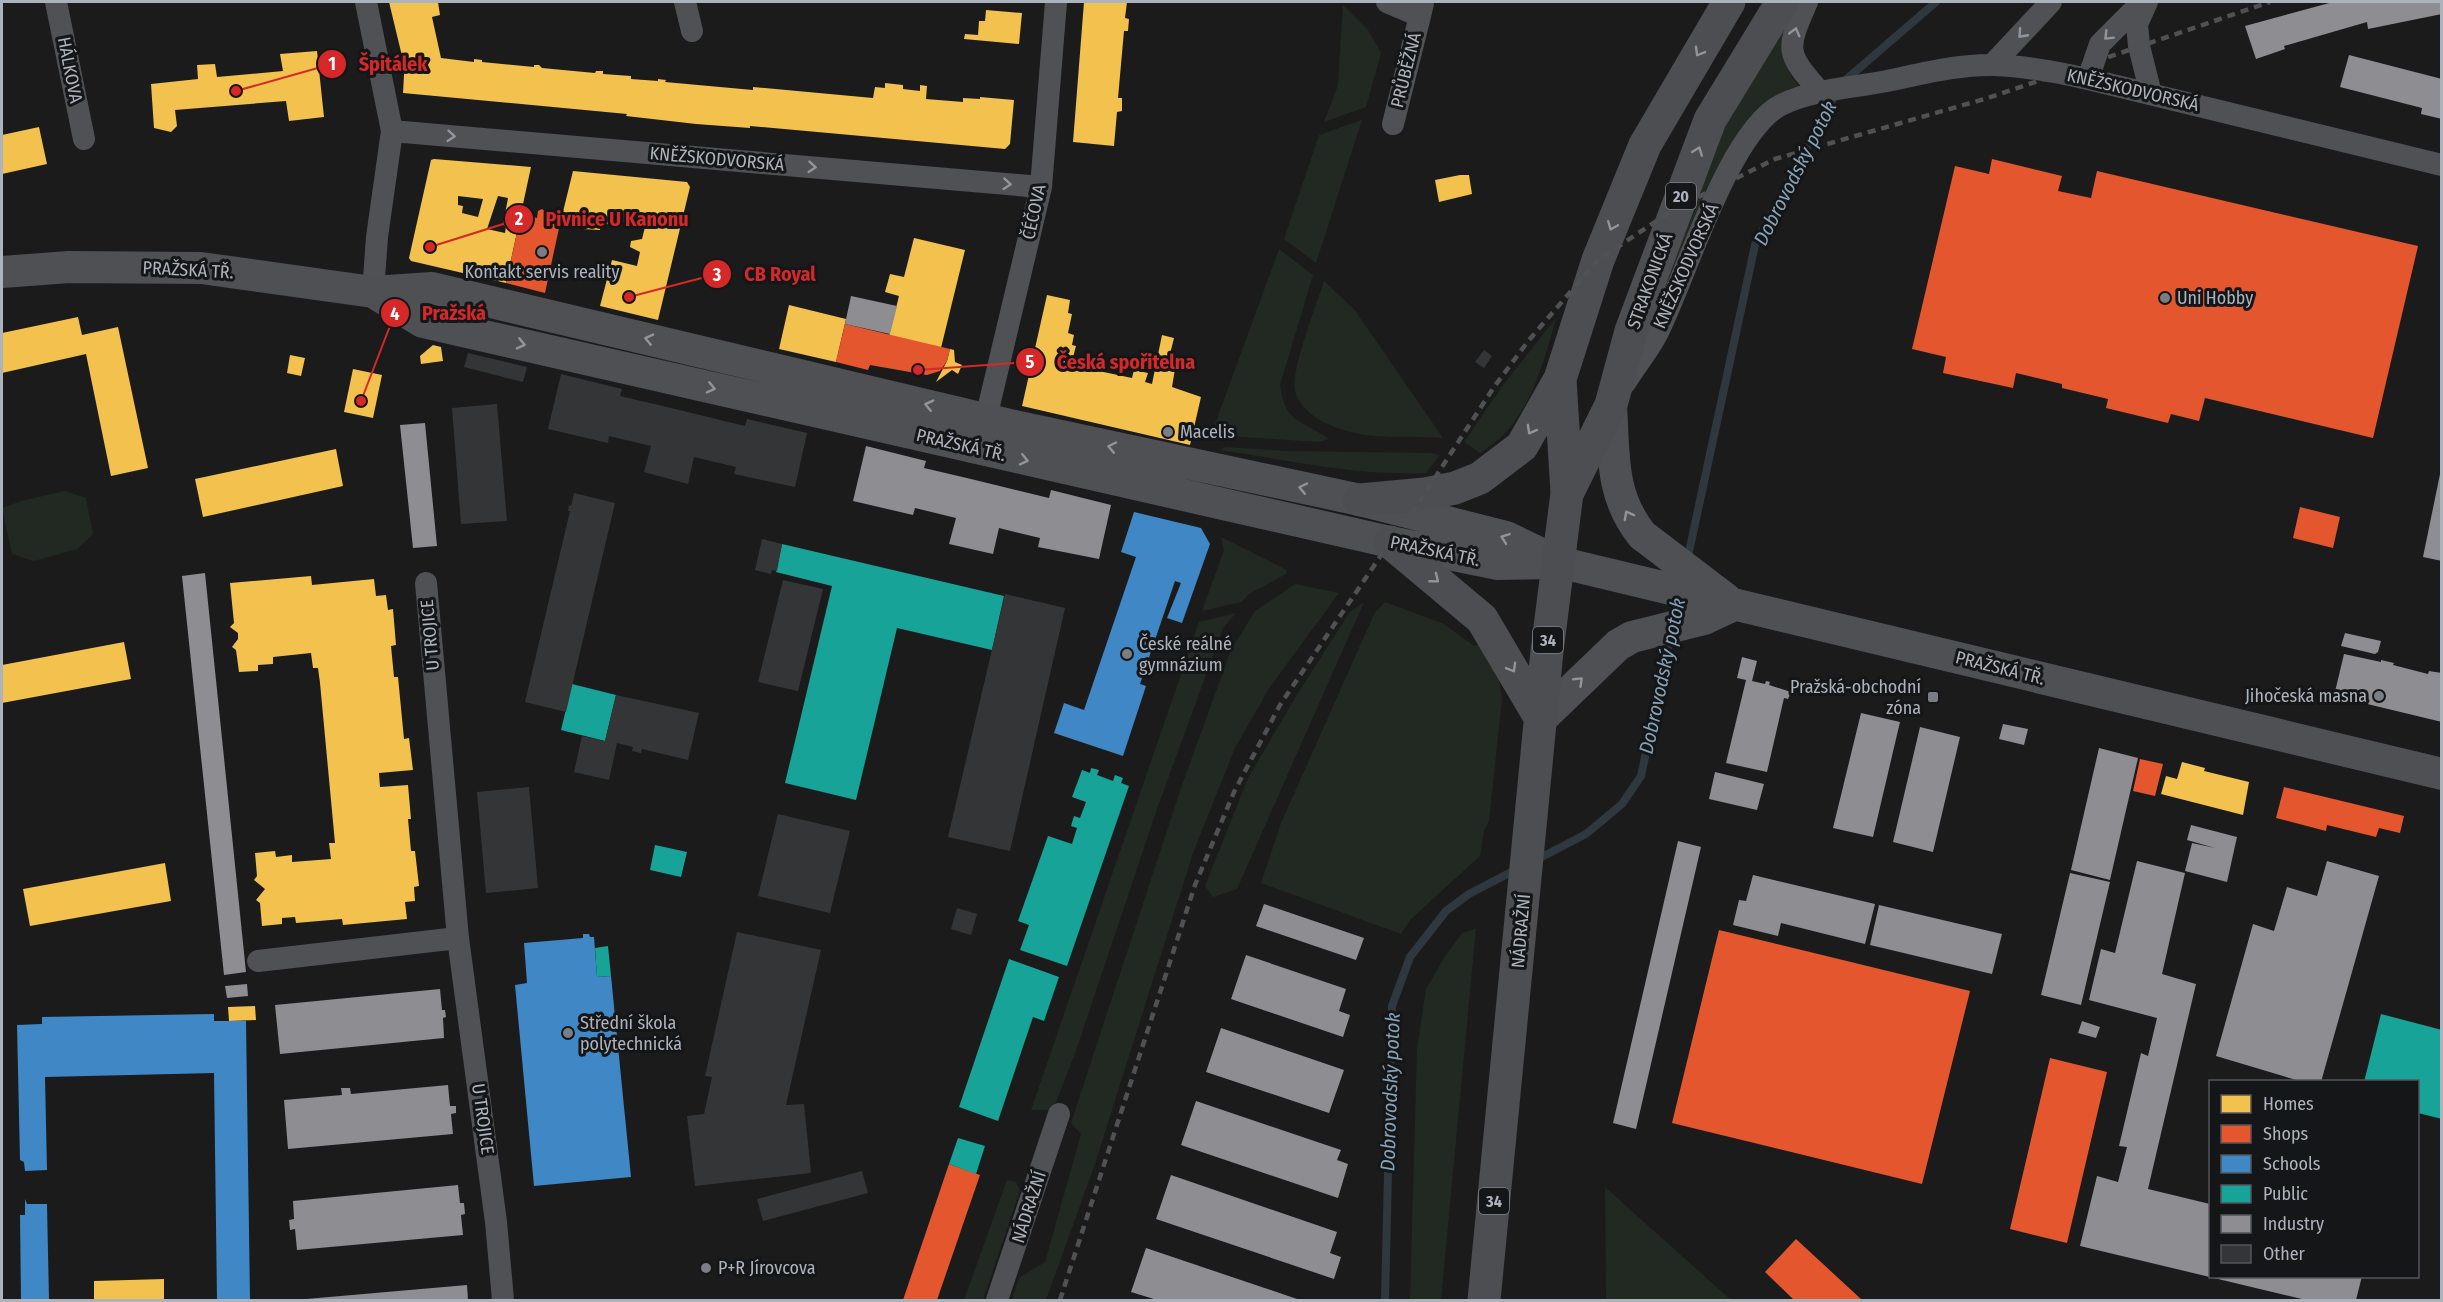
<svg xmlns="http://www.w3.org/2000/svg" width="2443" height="1302" font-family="'Fira Sans Condensed',sans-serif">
<rect width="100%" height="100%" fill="#1b1b1c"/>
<path fill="#212922" d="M1795 2 1786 65 1792 77 1800 87 1778 98 1638 350 1718 136Z
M1343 5 1368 30 1381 53 1366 107 1324 122 1338 85Z
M1362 120 1316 263 1284 239 1319 135Z
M1279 249 1313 275 1280 385C1285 424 1301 419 1329 439L1318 442 1211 435Z
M1324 281 1354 309 1443 438C1420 436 1397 438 1375 436 1347 434 1303 421 1295 391 1290 372 1317 303 1324 281Z
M1556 318C1542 369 1528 425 1480 453L1464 442 1503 385Z
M1226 447 1286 451 1430 453 1440 455 1426 473C1357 476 1287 460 1219 450Z
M65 491 86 498 93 534 77 549 34 561 12 554 2 508 21 501Z
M1221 537 1287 570 1286 574 1249 594 1241 602 1202 611 1224 550Z
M1295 584 1339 593 1270 687 1235 748 1193 853 1095 1164 1046 1300H1012L1019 1278 1045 1262 1081 1134 1071 1123 1181 788 1231 650 1255 611Z
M1364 602 1237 889 1213 897 1205 886 1248 778 1295 698 1349 613Z
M1385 602 1444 624 1474 646 1483 643 1498 672 1502 700 1489 821 1484 830 1480 856 1410 920 1401 934 1261 883 1281 823 1375 612Z
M1236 613 1223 628 1157 809 1077 1048 1057 1100 1050 1110H1031L1199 622Z
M1476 928 1441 1300H1410L1417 1049 1426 989 1444 958 1462 933Z
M1007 1180 1016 1182 1020 1190 983 1300H964Z
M1605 1187 1731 1300H1606Z"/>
<path fill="#f2c14e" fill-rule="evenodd" d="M389 2H438L440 15 432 17 441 58 474 62V59L482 60V62L534 67V65H539L542 68 595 73 596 71H603V74L631 76V79L658 81V79L666 80 665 82 753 90V87L873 98 875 87 885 88V83L903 85V89L920 91V85L927 86 926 99 963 102V98L980 99V97L1014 100 1010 144 1005 149 750 126V128L696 124 626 116 627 114 403 93 405 57 402 56Z
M1084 2H1127L1125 18 1129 19 1128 31H1124L1118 98H1122V111L1117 112 1114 146 1073 142Z
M986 10 1022 13 1019 44 964 39 965 34 978 35 979 21H985Z
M317 51 324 117 289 121 286 101 175 110 177 126 171 132 154 128 151 84 198 79 197 65 215 64 217 77 283 71 280 54Z
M39 127 47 164 2 174V135Z
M434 159 531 167 506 283 411 261 409 258 431 160ZM458 196 483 199 478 217 462 213 463 206 458 205ZM498 196 508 198 503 225 506 226 505 233 487 229Z
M573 171 687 182 690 187 658 320 600 306 612 260 637 266 640 252 630 247 631 241 642 239 645 227 620 221V225L601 224 600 230 583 229V222L561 220Z
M1460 175H1469L1472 194 1439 202 1435 180Z
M914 238 965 250 941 348 889 336 899 296 885 292 890 274 904 277Z
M1047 295 1070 300 1068 313 1072 314 1068 333 1074 335 1072 345 1076 346 1072 361 1075 362V366L1132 378 1134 370 1148 373 1145 382 1152 384 1162 335 1174 338 1168 362 1176 363 1172 387 1201 397 1190 445 1022 406Z
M789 305 846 319 836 362 779 349Z
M78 317 82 335 118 327 148 468 111 476 86 354 2 373V333Z
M433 345 441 347 443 361 421 364 420 356Z
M950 349 954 350 955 362 962 365 958 374 952 370 936 382 947 361Z
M290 355 305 358 301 376 287 373Z
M353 369 382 375 373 418 344 412Z
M336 449 343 486 203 517 195 479Z
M311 576 312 585 374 579 376 596 386 595 388 610 393 609 396 645 391 646 394 677H398L404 739 409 738 413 770 379 773 380 787 408 785 411 819H408L411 851H415L419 886 414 887 415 901 405 902 407 919 343 925 342 919 296 923 295 917 282 918V924L262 926 260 903 256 900 265 889 254 880 257 876 255 853 275 851 276 857 292 855V862L331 859 329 843H335L320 683 318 668H313L311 653 273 657V664L258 665V671L239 672 236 650 232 647 238 639V633L230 627 234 623 230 583Z
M124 642 131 679 2 703V665Z
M2182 762 2205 768 2204 771 2249 782 2243 815 2161 794 2166 776 2177 779Z
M165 863 171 901 30 926 23 889Z
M255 1006 256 1020 229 1021 228 1007Z
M164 1279V1300H94V1281Z"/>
<path fill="#e4572e" d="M1992 159 2062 176 2058 191 2091 198 2097 171 2418 246 2373 438 2205 398 2199 421 2171 414 2168 423 2106 408 2108 399 2062 388V384L2016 373 2013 388 1943 373 1946 357 1912 349 1955 166 1989 174Z
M542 209 546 212V215L561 219 545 293 506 283 521 214 537 218 538 211Z
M845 324 950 349 947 361 940 371 927 375 870 365 868 370 836 362Z
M2300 507 2340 517 2333 548 2293 538Z
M2140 759 2163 764 2155 796 2133 791Z
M2284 787 2404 816 2400 833 2379 828 2376 837 2327 825 2326 831 2276 818Z
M1719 930 1970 991 1922 1184 1672 1123Z
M2050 1058 2107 1072 2067 1243 2010 1229Z
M949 1164 980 1175 937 1300H903Z
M1796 1239 1862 1300H1794L1765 1272Z"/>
<path fill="#3f88c5" d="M1134 512 1201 528 1210 544 1182 623 1167 618 1181 583 1175 581 1140 684 1146 686 1123 756 1054 733 1064 703 1084 710 1136 557 1121 552Z
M583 934H589L590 937H594L597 977 611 976 631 1177 534 1186 515 985 527 983 524 943 583 938Z
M214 1014V1021H246L250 1300H217L214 1073 45 1077 47 1170 25 1171 24 1162 20 1160 17 1025 42 1024V1017Z
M25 1199 27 1204H47L49 1300H21L20 1215H25Z"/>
<path fill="#17a398" d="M782 544 1004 596 992 650 897 628 856 800 785 783 832 586 776 572Z
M572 684 616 695 605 741 561 730Z
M1091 768 1099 770 1097 775 1113 781 1115 775 1123 778 1121 783 1129 786 1067 966 1020 950 1029 925 1018 921 1048 836 1072 844 1077 828 1071 826 1074 816 1080 818 1086 802 1072 797 1082 770 1090 773Z
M655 845 687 852 681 877 650 870Z
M608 946 611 976 597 977 595 948Z
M1009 959 1059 977 1044 1021 1033 1017 998 1121 959 1107Z
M2381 1014 2442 1030V1119L2418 1113V1082H2364Z
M958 1138 985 1146 976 1174 949 1164Z"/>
<path fill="#8d8d92" d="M2333 2H2442V14L2368 29 2367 22 2284 46 2285 49 2256 59 2245 26Z
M2349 55 2442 79V119L2421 114 2422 108 2340 87Z
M851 296 897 306 890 334 845 324Z
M425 423 437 546 413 548 400 425Z
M866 446 926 461 924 468 971 479 1049 498 1051 490 1111 505 1099 559 1038 547 1040 538 999 528 993 554 949 544 956 518 915 508 913 515 853 501Z
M2440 474H2442V561L2423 557Z
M205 573 246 972 224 975 182 576Z
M2345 633 2381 641 2378 652 2375 654 2341 646Z
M2344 654 2381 662V660L2394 663 2393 665 2428 674 2429 671 2442 673V722L2334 696Z
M1742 657 1757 661 1752 681 1765 684 1766 681 1770 682 1769 685 1791 692 1788 699 1784 698 1767 772 1726 763 1746 680 1737 678Z
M1861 713 1900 722 1873 837 1833 828Z
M2003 724 2028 729 2024 745 1999 739Z
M1920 727 1960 737 1933 852 1893 842Z
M2099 748 2138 758 2110 880 2071 870Z
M1715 772 1764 784 1757 810 1709 799Z
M2191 825 2237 837 2227 882 2185 871 2192 843 2215 848 2187 840Z
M1678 841 1701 847 1636 1129 1613 1123Z
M2137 861 2185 873 2162 974 2196 984 2148 1189 2210 1204V1276H2362L2356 1300 2302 1299 2080 1246 2097 1176 2118 1182 2127 1147 2119 1146 2141 1053 2148 1056 2157 1018 2089 1000 2101 949 2115 953Z
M2327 861 2379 876 2321 1082H2303L2216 1056 2253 924 2274 931 2287 887 2317 896Z
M2070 873 2110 882 2081 1005 2041 995Z
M1753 875 1875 904 1865 944 1781 923 1778 936 1733 925 1739 900 1746 901Z
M1264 904 1364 938 1356 960 1256 926Z
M1879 905 2002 934 1992 974 1870 945Z
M1246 955 1346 989 1339 1011 1350 1015 1343 1037 1231 999Z
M247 984 248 996 227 998 225 986Z
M440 989 442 1010H445L446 1017 443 1018 444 1038 280 1054 275 1005Z
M2082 1021 2100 1027 2096 1038 2078 1033Z
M1221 1028 1344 1070 1329 1113 1206 1072Z
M448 1085 450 1106H456V1113L451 1114 453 1134 288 1149 284 1100 342 1095 341 1088H350L351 1094Z
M1196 1101 1341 1150 1337 1160 1348 1164 1338 1198 1181 1145Z
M1171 1175 1337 1232 1330 1253 1341 1257 1334 1279 1156 1219Z
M458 1185 460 1203H464L465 1214 461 1215 463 1235 297 1250 295 1229 290 1230 289 1220 294 1219 293 1201Z
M1146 1248 1300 1300H1157L1131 1292Z
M467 1285 468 1300H306V1299Z"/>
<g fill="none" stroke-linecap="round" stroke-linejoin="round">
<path stroke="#2e383e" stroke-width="8" d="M1842 83 1936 2
M1687 561 1755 245 1836 93
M1536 860 1586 834 1622 804 1641 776 1671 634
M1385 1300 1392 1006 1410 957 1446 911 1469 894 1517 869"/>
</g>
<path fill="#343536" d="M1484 350 1492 356 1484 368 1475 362Z
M468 353 527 367 523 382 464 367Z
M561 374 622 389 620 396 667 407 745 426 747 419 807 433 795 487 734 474 736 467 694 457 688 484 644 472 651 446 609 436 608 443 548 429Z
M497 404 507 521 461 524 452 408Z
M574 493 615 503 566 712 525 702 570 511H568L569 505 571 506Z
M762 539 782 544 777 571 772 570 771 574 755 570Z
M783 580 823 589 798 691 758 682Z
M1005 594 1065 608 1010 851 948 837Z
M616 695 699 713 688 760 642 749 641 753 632 751 633 747 617 743 609 780 574 772 582 736 605 741Z
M529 787 538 888 486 893 477 792Z
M778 814 850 831 830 913 758 896Z
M957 908 977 914 971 935 951 929Z
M737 932 821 950 786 1105 804 1104 811 1173 695 1186 687 1116 704 1114 712 1077 705 1076Z
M862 1171 868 1193 763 1221 757 1199Z"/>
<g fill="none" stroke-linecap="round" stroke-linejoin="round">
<path stroke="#4f5155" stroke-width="22" d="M56 2 84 139
M366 2 392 131 377 237 373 292
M685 2 692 31
M1387 2 1420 16 1423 3
M1807 2C1786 50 1785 52 1820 92
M2147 2 2137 24 2139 46 2151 94
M1992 65 2051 2
M2088 79 2100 44 2142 2
M1393 124 1420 16
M392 131 1041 187
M1625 383C1635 367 1648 351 1657 334 1685 280 1728 132 1781 105 1813 89 1852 88 1887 81 1921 74 1959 64 1994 65 2026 66 2057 72 2088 79L2442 165
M986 418 1041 187 1056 2
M426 583 458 938 496 1222 503 1300
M258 961 458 938
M997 1300 1059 1114"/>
<path stroke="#4e5053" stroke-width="32" d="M2 272 69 267 201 268 373 292 432 288 1010 425 1360 500 1506 537 1558 562 2442 774
M373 292 423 322 1390 542 1498 564 1554 563
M1611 405C1614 454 1610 495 1642 535L1726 599
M1541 719 1618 645 1632 637 1704 619 1734 605"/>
<path stroke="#4d4e51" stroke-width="33" d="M1568 492 1611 405 1631 331 1710 120 1782 2
M1360 500 1425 494 1455 488 1480 478 1522 446 1560 379 1598 260 1645 145 1729 2
M1390 542 1482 619 1541 719
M1484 1300 1547 651 1567 493 1560 379"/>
<path stroke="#505153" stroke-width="4.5" stroke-dasharray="8 6" stroke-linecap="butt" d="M1060 1300 1195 885 1234 792 1280 705 1390 542 1412 513 1494 387 1529 340 1598 260 1676 208 1775 159 1988 98 2270 2"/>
</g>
<defs><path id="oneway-chevron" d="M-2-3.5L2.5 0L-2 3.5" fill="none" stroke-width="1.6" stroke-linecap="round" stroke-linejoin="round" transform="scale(1.5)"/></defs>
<g stroke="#91969d">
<use href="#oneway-chevron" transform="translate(1795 32) rotate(-75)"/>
<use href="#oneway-chevron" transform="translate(2022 34) rotate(132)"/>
<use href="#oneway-chevron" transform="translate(2108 36) rotate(135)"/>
<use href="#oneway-chevron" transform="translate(451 136) rotate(5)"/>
<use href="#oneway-chevron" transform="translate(812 167) rotate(5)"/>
<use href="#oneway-chevron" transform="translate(1007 184) rotate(5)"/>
</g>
<g stroke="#90959c">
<use href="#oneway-chevron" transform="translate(1699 52) rotate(120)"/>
<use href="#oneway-chevron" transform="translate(1698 151) rotate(-69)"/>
<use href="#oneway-chevron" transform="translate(1612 226) rotate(112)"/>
<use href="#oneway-chevron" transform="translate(649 339) rotate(-167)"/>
<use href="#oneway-chevron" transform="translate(521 344) rotate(13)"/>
<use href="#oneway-chevron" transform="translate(711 388) rotate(13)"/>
<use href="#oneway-chevron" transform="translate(929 405) rotate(-167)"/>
<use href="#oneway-chevron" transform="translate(1531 430) rotate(119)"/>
<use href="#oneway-chevron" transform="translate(1112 447) rotate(-168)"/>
<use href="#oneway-chevron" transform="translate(1024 460) rotate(13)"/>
<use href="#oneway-chevron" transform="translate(1303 488) rotate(-168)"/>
<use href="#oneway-chevron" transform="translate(1628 515) rotate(-118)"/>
<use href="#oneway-chevron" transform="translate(1505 538) rotate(-160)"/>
<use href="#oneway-chevron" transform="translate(1435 579) rotate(39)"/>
<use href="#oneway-chevron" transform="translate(1512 668) rotate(60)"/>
<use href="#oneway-chevron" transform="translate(1579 681) rotate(-44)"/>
</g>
<g fill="#7a7e84" stroke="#151618" stroke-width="2">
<circle cx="542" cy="252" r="6"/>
<circle cx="2165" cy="298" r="6"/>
<circle cx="1168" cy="432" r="6"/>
<circle cx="1127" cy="654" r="6"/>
<circle cx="2379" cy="696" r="6"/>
<rect x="1927" y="691" width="12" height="12" rx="3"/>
<circle cx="568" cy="1033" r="6"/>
<circle cx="706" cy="1268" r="6"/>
</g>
<g text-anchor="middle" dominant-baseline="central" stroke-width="6" stroke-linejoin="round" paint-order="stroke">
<g fill="#151618" stroke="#7f848b" stroke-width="1.5">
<rect x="1666" y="183" width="30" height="26" rx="4.5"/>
<rect x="1533" y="627" width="30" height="26" rx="4.5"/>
<rect x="1479" y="1188" width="30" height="26" rx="4.5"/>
</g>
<g font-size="16" font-weight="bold" fill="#adb3bc">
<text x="1681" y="196">20</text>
<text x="1548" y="640">34</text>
<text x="1494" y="1201">34</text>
</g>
<g font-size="18" fill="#adb3bc" stroke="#151618">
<text transform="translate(70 70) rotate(79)">HÁLKOVA</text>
<text transform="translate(1406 70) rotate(-76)">PRŮBĚŽNÁ</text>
<text transform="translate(2133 90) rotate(13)">KNĚŽSKODVORSKÁ</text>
<text transform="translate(717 159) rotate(5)">KNĚŽSKODVORSKÁ</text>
<text transform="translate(1034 212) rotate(-78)">ČÉČOVA</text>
<text transform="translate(1686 266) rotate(-66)">KNĚŽSKODVORSKÁ</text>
<text transform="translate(188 270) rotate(3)">PRAŽSKÁ TŘ.</text>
<text transform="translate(1650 281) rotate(-70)">STRAKONICKÁ</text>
<text transform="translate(961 445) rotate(13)">PRAŽSKÁ TŘ.</text>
<text transform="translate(1435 551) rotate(12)">PRAŽSKÁ TŘ.</text>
<text transform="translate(430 635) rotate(-95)">U TROJICE</text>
<text transform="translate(2000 668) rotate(14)">PRAŽSKÁ TŘ.</text>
<text transform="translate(1521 931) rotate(-85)">NÁDRAŽNÍ</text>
<text transform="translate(483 1119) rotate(82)">U TROJICE</text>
<text transform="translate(1029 1207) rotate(-72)">NÁDRAŽNÍ</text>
</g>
<g font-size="18" fill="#adb3bc" stroke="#151618" text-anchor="start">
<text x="542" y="272" text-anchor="middle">Kontakt servis reality</text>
<text x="2177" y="298">Uni Hobby</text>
<text x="1180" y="432">Macelis</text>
<text x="1139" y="644">České reálné<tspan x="1139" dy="21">gymnázium</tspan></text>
<text x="1921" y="687" text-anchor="end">Pražská-obchodní<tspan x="1921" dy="21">zóna</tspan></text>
<text x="2367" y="696" text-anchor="end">Jihočeská masna</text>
<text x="580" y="1023">Střední škola<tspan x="580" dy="21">polytechnická</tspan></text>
<text x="718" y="1268">P+R Jírovcova</text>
</g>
<g font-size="20" font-style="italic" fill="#86a2b6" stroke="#151618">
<text transform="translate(1795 173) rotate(-63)">Dobrovodský potok</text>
<text transform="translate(1662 676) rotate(-78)">Dobrovodský potok</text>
<text transform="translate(1390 1092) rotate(-88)">Dobrovodský potok</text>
</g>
</g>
<path fill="none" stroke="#d62828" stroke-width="2" d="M236 91L332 64M430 247L519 219M629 297L717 274M361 401L395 313M918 370L1030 362"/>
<g fill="#d62828" stroke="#151618" stroke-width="2">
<circle cx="236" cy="91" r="6"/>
<circle cx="430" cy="247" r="6"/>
<circle cx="629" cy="297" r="6"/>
<circle cx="361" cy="401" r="6"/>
<circle cx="918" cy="370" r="6"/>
<circle cx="332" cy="64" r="15"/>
<circle cx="519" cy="219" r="15"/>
<circle cx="717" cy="274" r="15"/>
<circle cx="395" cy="313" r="15"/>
<circle cx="1030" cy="362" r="15"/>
</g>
<g font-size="18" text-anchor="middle" font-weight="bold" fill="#fff">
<text x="332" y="70">1</text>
<text x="519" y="225">2</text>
<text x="717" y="281">3</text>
<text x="395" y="320">4</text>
<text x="1030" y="368">5</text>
</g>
<g font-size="20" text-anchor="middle" font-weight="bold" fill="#d62828" stroke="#151618" stroke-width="6" stroke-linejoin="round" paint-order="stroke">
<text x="393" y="71">Špitálek</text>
<text x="617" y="226">Pivnice U Kanonu</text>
<text x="780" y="281">CB Royal</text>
<text x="454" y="320">Pražská</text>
<text x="1126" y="369">Česká spořitelna</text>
</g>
<rect width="2443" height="1302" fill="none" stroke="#adb3bc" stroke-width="6"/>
<rect x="2209" y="1080" width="210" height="198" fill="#151618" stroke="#52555a" stroke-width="1.5"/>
<rect x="2221" y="1095" width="30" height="18" fill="#f2c14e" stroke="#52555a" stroke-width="1.5"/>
<text x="2263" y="1110" font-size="18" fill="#adb3bc">Homes</text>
<rect x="2221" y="1125" width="30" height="18" fill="#e4572e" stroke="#52555a" stroke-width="1.5"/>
<text x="2263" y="1140" font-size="18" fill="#adb3bc">Shops</text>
<rect x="2221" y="1155" width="30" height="18" fill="#3f88c5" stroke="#52555a" stroke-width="1.5"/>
<text x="2263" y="1170" font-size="18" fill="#adb3bc">Schools</text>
<rect x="2221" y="1185" width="30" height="18" fill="#17a398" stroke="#52555a" stroke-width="1.5"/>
<text x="2263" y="1200" font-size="18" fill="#adb3bc">Public</text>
<rect x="2221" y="1215" width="30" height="18" fill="#8d8d92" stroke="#52555a" stroke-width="1.5"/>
<text x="2263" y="1230" font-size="18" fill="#adb3bc">Industry</text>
<rect x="2221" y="1245" width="30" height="18" fill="#343536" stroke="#52555a" stroke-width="1.5"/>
<text x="2263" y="1260" font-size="18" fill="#adb3bc">Other</text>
</svg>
